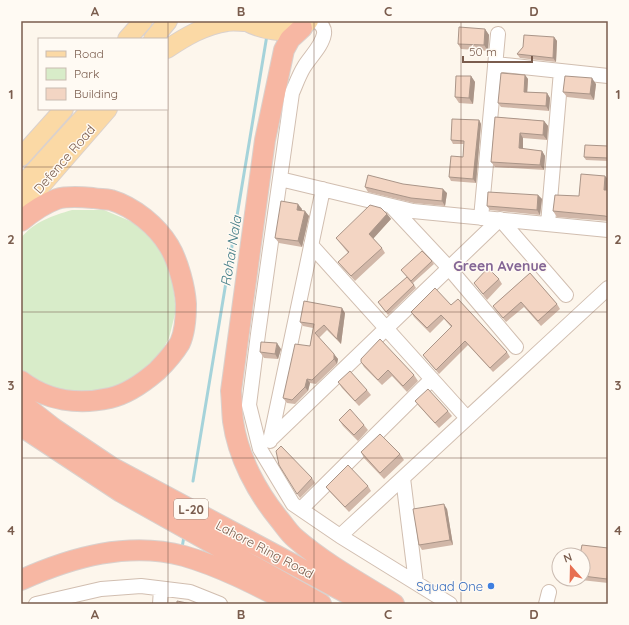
<svg xmlns="http://www.w3.org/2000/svg" width="629" height="625" font-family="Quicksand,sans-serif">
<rect width="100%" height="100%" fill="#fdf6ec"/>
<path fill="#d8ecc9" d="M72 210H104L137 224 161 249 172 277 176 310 169 338 157 360 138 378 115 389 74 394 35 382 21 371V238C35 221 52 216 72 210Z"/>
<g fill="none" stroke-linecap="round" stroke-linejoin="round">
<path stroke="#a5d3da" stroke-width="3" d="M193 481 267 35
M182 548 184 536"/>
<defs>
<path id="minor" d="M317 21C321 24 325 28 324 34 322 46 310 57 304 67 299 75 296 84 292 93L258 334 249 405 260 449 293 504 340 536 450 604
M495 64 608 76
M280 179 413 211 608 230
M391 206 449 268 516 347
M481 218 498 34
M548 224 561 71
M311 245 467 418
M270 440 500 219 566 295
M270 441 323 189
M403 478 416 583
M301 509 432 379
M340 536 608 288
M36 604 101 589 141 586 190 592 220 604
M160 604 161 589
M546 604 549 592"/>
<path id="major" d="M245 21C259 29 287 36 302 27 304 26 307 23 309 21
M127 39 143 21
M153 39 168 21
M167 49C185 37 205 25 227 22 233 21 240 22 246 22
M21 157 64 109
M21 186 91 109
M21 209 108 109"/>
<path id="highway" d="M302 28 290 39 284 50 265 140 231 391C232 401 232 412 233 421 238 457 257 492 279 519 284 525 289 533 295 538 325 564 360 583 394 604
M21 221C32 212 43 204 57 199 67 196 82 197 93 198 99 199 105 199 111 200 134 207 157 226 169 246 178 261 185 287 186 304 186 316 185 332 180 343 174 353 165 363 157 371 143 383 128 394 110 398 79 405 47 401 21 381
M21 403 53 428 111 467 367 604
M21 426 121 492 321 604
M21 580C72 557 129 541 184 556 222 567 258 586 293 604"/>
</defs>
<use href="#minor" stroke="#d1beb0" stroke-width="16"/>
<use href="#major" stroke="#dad1cd" stroke-width="20"/>
<use href="#highway" stroke="#dad1cd" stroke-width="22"/>
<use href="#minor" stroke="#fff" stroke-width="14"/>
<use href="#major" stroke="#fbd9a5" stroke-width="18"/>
<use href="#highway" stroke="#f7b7a3" stroke-width="20"/>
</g>
<path fill="#d1b7a8" d="M485 29 489 35 488 51 461 49 458 44Z
M554 37 557 41 556 62 520 58 517 54Z
M525 75 528 79 527 92 547 93 550 98 549 111 501 107 498 103Z
M471 76 475 82 473 104 459 103 455 97Z
M596 84 594 100 567 97 563 92Z
M495 117 544 121 548 126 547 140 523 138V149L542 151 545 156 544 170 495 167 491 162Z
M479 120 481 124 476 183 451 181 449 177 463 157 464 144H453L451 140Z
M608 146V161L586 160 584 157Z
M608 179V221L557 217 553 211Z
M365 187 447 193 445 206 414 203 368 192Z
M538 195 542 199 540 215 490 210 487 206Z
M302 209 301 210 309 216 302 247 279 243 275 238Z
M387 214 391 219 373 238 382 248 385 253 355 281 342 267 338 262 348 253 336 238Z
M432 261 434 264 413 283 416 288 388 315 378 302 407 277 401 270Z
M530 273 557 304 560 309 541 326 524 307 506 322 493 306Z
M499 279 502 284 487 300 474 283Z
M451 305 507 352 510 357 493 372 468 345 439 374 426 359 423 355 451 327 444 319 430 333 414 317 411 312Z
M345 313 341 344 327 330 319 338 338 359 337 364 316 384 310 383 308 391 295 404 287 403 283 398 310 346 313 328 303 326 300 322Z
M281 349 278 359 264 358 260 352Z
M361 362 414 375 418 381 407 392 392 376 382 385 364 367Z
M338 382 367 390 371 395 359 406 342 388Z
M415 401 448 411 452 416 439 428 419 406Z
M339 420 364 425 368 430 358 441 343 426Z
M361 452 400 454 404 460 384 479 364 458Z
M312 478 315 483 300 498 297 494Z
M368 486 371 491 349 512 330 492 326 487Z
M447 509 453 545 422 550 419 545Z
M608 548V583L581 580 580 579H583V555Z"/>
<path fill="#aa9588" d="M485 29 489 35 488 51 484 45Z
M554 37 557 41 556 62 553 58Z
M525 75 528 79 527 96 524 92Z
M471 76 475 82 473 104 469 98Z
M592 78 596 84 594 100 590 94Z
M547 93 550 98 549 111 546 106Z
M479 120 481 124 476 183 473 179Z
M544 121 548 126 547 140 543 135Z
M520 133 523 138V153L519 148Z
M542 151 545 156 544 170 540 165Z
M605 176 608 179V195L604 190Z
M443 189 447 193 445 206 442 201Z
M538 195 542 199 540 215 537 210Z
M298 204 302 209 301 215 297 210Z
M305 211 309 216 302 247 298 241Z
M387 214 391 219 373 239 369 234Z
M342 308 345 313 341 344 337 339Z
M277 343 281 349 278 359 275 354Z
M334 354 338 359 337 364 334 359Z
M307 379 310 383 308 391 305 387Z
M444 504 447 509 453 545 450 540Z"/>
<path fill="#f3d5c3" stroke="#aa9588" d="M459 27 485 29 484 45 458 44Z
M524 35 554 37 553 58 517 54 523 47Z
M501 73 525 75 524 92 547 93 546 106 498 103Z
M456 76H471L469 98 455 97Z
M565 76 592 78 590 94 563 92Z
M495 117 544 121 543 135 520 133 519 148 542 151 540 165 491 162Z
M452 119 479 120 473 179 449 177 451 156 463 157 464 141 451 140Z
M585 145 608 146V158L584 157Z
M581 174 605 176 604 190H608V217L605 216 553 211 555 195 579 196Z
M368 175 403 184 443 189 442 201 411 198 365 187Z
M488 192 538 195 537 210 487 206Z
M281 201 298 204 297 210 305 211 298 241 275 238Z
M370 205 381 208 387 214 369 234 382 248 351 276 338 262 349 252 336 238Z
M422 251 432 261 411 281 401 270Z
M488 268 499 279 483 294 474 283Z
M530 273 557 304 538 321 521 302 503 318 493 306Z
M407 277 414 285 386 312 378 302Z
M435 288 451 305 458 299 507 352 490 368 465 341 436 370 423 355 452 326 441 315 427 328 411 312Z
M304 301 342 308 337 339 324 325 315 333 334 354V359L312 380 307 379 305 387 292 400 283 398 295 344 310 346 314 324 300 322Z
M380 339 414 375 403 386 388 370 378 380 361 362V359Z
M261 342 277 343 275 354 260 352Z
M350 371 367 390 355 401 338 382Z
M428 389 448 411 435 423 415 401Z
M350 409 364 425 354 435 339 420Z
M380 434 400 454 380 473 361 452Z
M281 446 312 478 297 494 279 465 276 451Z
M348 465 368 486 345 507 326 487Z
M444 504 450 540 419 545 413 509Z
M582 545 608 548V570L607 579 583 576V555H580Z
M177 601 192 604H177Z"/>
<path fill="none" stroke="#7a5c4d" stroke-width="1" stroke-opacity="0.55" d="M168 21V604M314 21V604M461 21V604M21 167H608M21 312H608M21 458H608"/>
<circle fill="#3f7fe0" stroke="#fffaf3" stroke-width="1.5" cx="491" cy="586" r="4"/>
<g text-anchor="middle" dominant-baseline="central" stroke-width="3" stroke-linejoin="round" paint-order="stroke">
<rect fill="#fffaf3" stroke="#a28b7f" stroke-width="1" x="174" y="499" width="34" height="20" rx="3"/>
<g font-size="12" font-weight="bold" fill="#7a5c4d">
<text x="191" y="509">L-20</text>
</g>
<g font-size="13" fill="#7a5c4d" stroke="#fffaf3">
<text transform="translate(64 159) rotate(-49)">Defence Road</text>
<text transform="translate(265 549) rotate(28)">Lahore Ring Road</text>
</g>
<g font-size="13" fill="#366cbe" stroke="#fffaf3" text-anchor="end">
<text x="483" y="586">Squad One</text>
</g>
<g font-size="14" font-style="italic" fill="#437c86" stroke="#fffaf3">
<text transform="translate(231 251) rotate(-81)">Rohai Nala</text>
</g>
<g font-size="14" font-weight="bold" fill="#846695" stroke="#fffaf3">
<text x="500" y="266">Green Avenue</text>
</g>
</g>
<rect width="629" height="625" fill="none" stroke="#fffaf3" stroke-width="44"/>
<rect x="38" y="38" width="130" height="72" fill="#fffaf3" stroke="#cabbb1"/>
<rect x="46" y="51" width="20" height="6" fill="#fbd9a5" stroke="#cabbb1"/>
<text x="74" y="58" font-size="12" fill="#7a5c4d">Road</text>
<rect x="46" y="68" width="20" height="12" fill="#d8ecc9" stroke="#cabbb1"/>
<text x="74" y="78" font-size="12" fill="#7a5c4d">Park</text>
<rect x="46" y="88" width="20" height="12" fill="#f3d5c3" stroke="#cabbb1"/>
<text x="74" y="98" font-size="12" fill="#7a5c4d">Building</text>
<g transform="translate(571 567) rotate(340)"><circle r="19" fill="#fffaf3" stroke="#cabbb1"/>
<path d="M0-3L7 15L0 10L-7 15Z" fill="#e76f51"/>
<text y="-6" font-size="11" font-weight="bold" text-anchor="middle" fill="#7a5c4d">N</text>
</g>
<path d="M463 56v6h69v-6" fill="none" stroke="#7a5c4d" stroke-width="2"/>
<text x="469" y="56" font-size="12" fill="#7a5c4d" stroke="#fffaf3" stroke-width="3" paint-order="stroke">50 m</text>
<rect x="22" y="22" width="585" height="581" fill="none" stroke="#7a5c4d" stroke-width="1.5"/>
<g font-size="13" text-anchor="middle" font-weight="bold" fill="#7a5c4d">
<text x="95" y="16">A</text>
<text x="241" y="16">B</text>
<text x="388" y="16">C</text>
<text x="534" y="16">D</text>
<text x="11" y="99">1</text>
<text x="618" y="99">1</text>
<text x="11" y="244">2</text>
<text x="618" y="244">2</text>
<text x="11" y="390">3</text>
<text x="618" y="390">3</text>
<text x="11" y="535">4</text>
<text x="618" y="535">4</text>
<text x="95" y="619">A</text>
<text x="241" y="619">B</text>
<text x="388" y="619">C</text>
<text x="534" y="619">D</text>
</g>
</svg>
